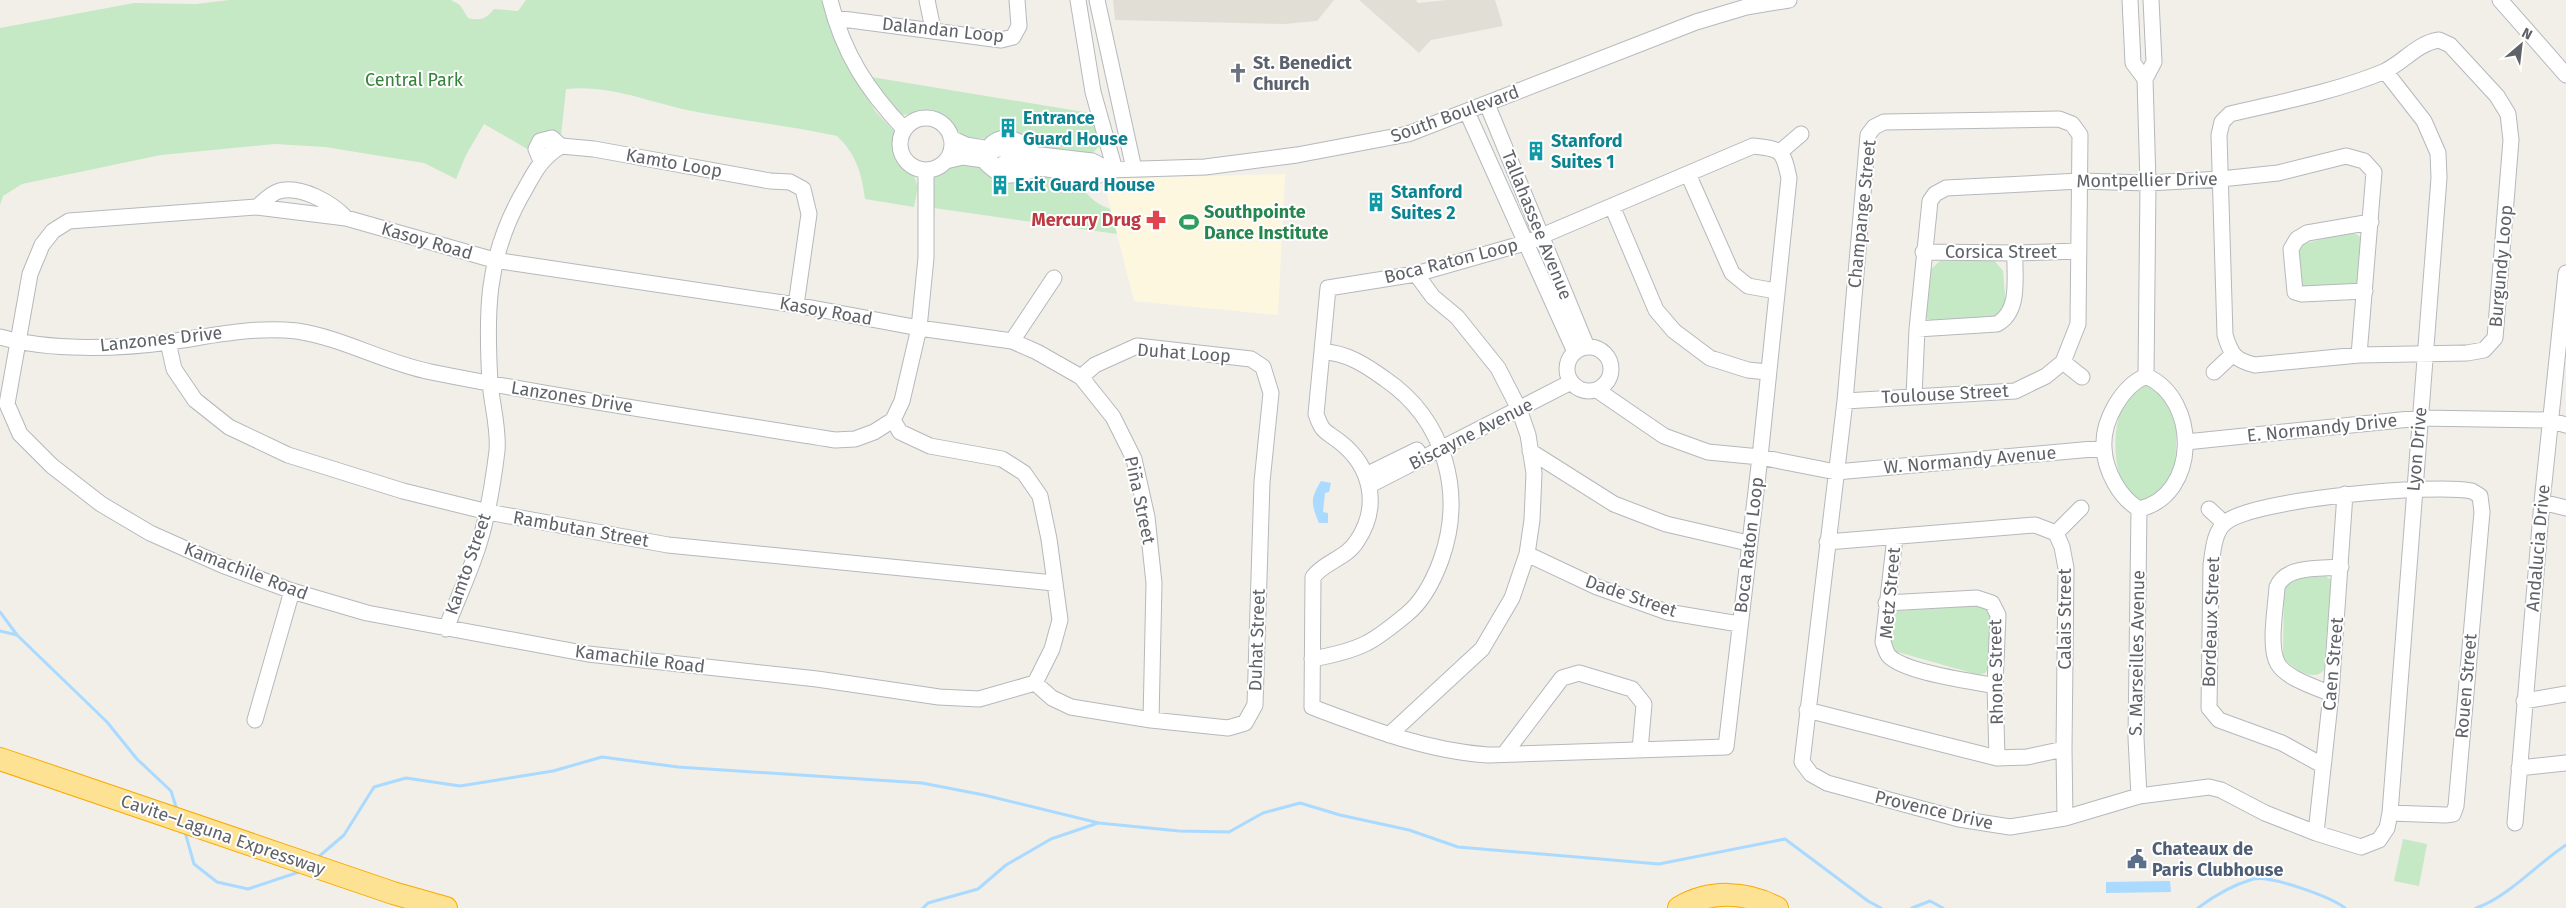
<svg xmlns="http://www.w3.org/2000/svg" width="2566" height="908" font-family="'Fira Sans',sans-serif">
<rect width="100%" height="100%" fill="#f1efe8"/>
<path fill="#fef7e0" d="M1285 174 1278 315 1134 301 1103 179Z"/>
<path fill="#e1ded6" d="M1113 0H1334L1317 21 1284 24 1115 20Z
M1359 0H1416L1418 3 1447 0H1495L1503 26 1431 40 1419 53Z"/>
<path fill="#c5e8c5" d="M230 0H451L460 5 468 18C480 21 486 19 494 9L518 11 526 0H821L841 50 855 79 876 112 894 131 896 149 905 166 913 173 918 187 914 207 865 199C862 174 856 154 837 136 791 126 744 121 697 112 654 104 611 84 566 89L561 135 552 132 529 150 484 124 466 155 456 179 424 163 325 147 275 144 161 155 22 184 3 196 0 205V28L134 3 196 4Z
M865 76 1096 114 1101 145 1090 155 1053 152 989 139 967 137 960 133 948 119 936 112 901 115Z
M952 162 1079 179C1085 195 1094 203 1110 209L1117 234 934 208 933 176Z
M2349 232 2358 235 2363 240 2358 282 2355 286 2305 288 2298 283 2300 249 2303 244Z
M1994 260 2003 271 2006 308 1995 316 1937 323 1924 317 1930 270 1940 261Z
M2151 384 2171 403 2177 426 2175 469 2160 495 2148 502C2145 501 2140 501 2137 500 2107 485 2109 400 2139 387 2143 385 2147 385 2151 384Z
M2326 576 2331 580 2324 670C2314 683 2291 668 2283 657L2284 587 2293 579Z
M1979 605 1986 607 1990 613 1989 668 1985 673 1979 675 1894 651 1889 645 1893 615 1897 611Z
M2403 839 2427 844 2419 886 2394 881Z"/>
<path fill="#aadaff" d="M1321 481 1331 483 1329 492 1325 493 1323 512 1328 513V523H1319C1311 504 1310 499 1321 481Z
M2170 881 2171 892 2106 893V882Z"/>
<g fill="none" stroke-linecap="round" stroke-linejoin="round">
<path stroke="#aadaff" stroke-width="3" d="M0 612 17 635 107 722 137 759 171 791 177 810
M0 631 17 635
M185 832 194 864 217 882 248 889 302 871
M316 859 344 835 374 787 406 778 460 786 553 771 602 757 678 767 922 783 984 795 1099 823 1179 831 1229 832 1263 813 1300 803 1340 815 1409 830 1458 847 1659 864 1785 839 1868 901 1881 908
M923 908 928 903 978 889 1006 865 1051 839 1098 823
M1912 908 1930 901 1943 908
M2198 908C2215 895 2233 885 2253 879 2271 875 2331 897 2345 908
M2476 908C2507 898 2538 863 2566 845"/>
<defs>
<path id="minor" d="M830 0C843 53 867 90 904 129
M927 0 933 29
M1078 0 1093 92 1115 170
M1097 0 1134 169
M2130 0 2133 63 2145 79
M2500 0 2566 75
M835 18 1001 40 1013 37 1019 26 1017 0
M2439 40 2450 45 2497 96 2508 114 2511 140 2495 338 2484 350 2467 353 2359 355 2255 365C2235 360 2231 355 2225 335L2219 135 2222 122 2230 114C2281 102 2334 92 2383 72 2402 64 2417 43 2439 40Z
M1487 104 1587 347
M1467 112 1575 352
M900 144a26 26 0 1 1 52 0a26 26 0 1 1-52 0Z
M951 138 966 145 996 150
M1753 146C1782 149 1783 150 1789 178L1760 457 1726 747 1488 755C1427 751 1368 728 1312 707L1313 577C1325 561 1346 559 1357 541 1380 507 1372 467 1340 442 1325 430 1323 434 1316 414L1328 288 1416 274 1525 243Z
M1006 151 1092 161 1109 170
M1780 152 1801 134
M1034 154C1017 134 991 130 983 160 1003 182 1010 175 1035 170
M541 161 536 149 540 141 552 138 561 146
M946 161 963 157 991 161
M1004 163 1097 176 1109 170 1205 167 1297 155 1408 134 1696 22 1746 7 1789 0
M1688 174 1732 273 1748 286 1776 291
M1612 206 1656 310 1674 331 1710 358 1748 370 1767 372
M257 207C264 201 270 194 279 191 301 185 332 203 346 218
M1923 252 2015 253 2079 251
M2365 291 2302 294 2295 292 2291 249 2297 239 2307 233 2371 222
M1917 329 1997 324C2021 311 2014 277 2015 253
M0 337C49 351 119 349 169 342 212 336 254 326 297 331 343 338 385 363 431 372 565 399 700 418 835 440L855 439 874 432 893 420 902 401 919 328 926 258V170
M1012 341 1054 278
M168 342 174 369 195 400 229 427 288 455 403 491 488 512 668 545 1054 583
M1567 369a22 22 0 1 1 44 0a22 22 0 1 1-44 0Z
M2063 362 2082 377
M2214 372 2232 355
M2146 376 2148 183 2145 79 2154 62 2151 0
M2146 376C2200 399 2199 496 2139 509 2120 498 2105 471 2104 448 2102 421 2122 386 2146 376Z
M1597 390 1664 436 1708 452 1760 457 1836 472 2104 448
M1914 396 1917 329 1930 201 1935 194 1946 188 2080 181 2148 183 2221 179 2278 173 2346 156 2364 161 2374 172 2359 355
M1845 401 2015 391 2046 376 2063 362 2078 324 2080 135 2072 124 2059 119 1884 122 1874 127 1868 135 1845 401 1802 762 1811 774 1827 783 1959 819 2010 827 2065 818 2139 796 2209 787 2221 790 2265 813 2316 833 2361 847 2379 840 2387 828 2390 813 2439 178 2438 153 2424 121 2385 71
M893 420 900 432 930 446 1002 459 1024 473 1040 496 1049 539 1060 620 1052 649 1035 683 979 699 939 697 817 679 588 654 367 613 292 591 222 565 150 533 101 504 52 466 20 434 7 404 30 274 42 245 53 231 69 221 257 207 346 218 494 260 796 305 919 328 1012 341 1037 352 1081 377 1113 417 1134 459 1147 517 1154 583 1151 720
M2186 442 2420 418 2549 420 2566 425
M1530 451 1614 504 1666 524 1748 543
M1366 475 1417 450
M1370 485 1571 382
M2542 502 2566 508
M2139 509 2136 738 2139 796
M2209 509 2224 523
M2056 533 2081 508
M1895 537 1883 642C1885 647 1886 653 1889 656 1906 673 1971 681 1995 686
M1827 542 2035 525 2056 533 2062 547 2066 568 2064 749 2065 818
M1527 554 1597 587 1667 612 1739 624
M1886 603 1977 598 1992 603 1998 615 1995 686 1997 758
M446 629C456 602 469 575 478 547 488 516 493 483 497 451 499 429 492 405 490 383 486 313 486 261 520 198 533 176 538 160 561 146L594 149 770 181 790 182 803 189 809 214 796 305
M1312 659C1329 656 1351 651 1367 643 1380 636 1395 624 1407 614 1423 601 1434 579 1441 560 1465 493 1445 420 1385 379 1367 366 1346 352 1323 352
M1035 683 1052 698 1071 707 1151 720 1228 728 1245 723 1255 705 1262 482 1271 393 1263 367 1251 359 1137 346 1095 365 1081 377
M2331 694C2316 687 2287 679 2278 664 2268 648 2276 606 2277 587 2286 565 2320 569 2341 567
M2524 701 2566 694
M1807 710 1997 758 2027 757 2064 749
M255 720 292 591
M1389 735 1482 649 1512 598 1527 554 1532 520 1534 473 1528 435 1519 409 1498 368 1457 317 1433 297 1416 274
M1505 753 1562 678 1579 673 1632 689 1644 704 1640 750
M2322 765 2282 743 2219 720 2209 708 2211 565C2213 551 2214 531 2226 522 2255 499 2434 483 2472 491L2480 496 2482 512 2456 806 2453 814 2445 815 2390 813
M2519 768 2566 763
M2515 823 2542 502 2566 273
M2316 833 2331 694 2345 494"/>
<path id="highway" d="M0 759 393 893 446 908
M1679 908C1709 890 1746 891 1777 908"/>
</defs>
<use href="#minor" stroke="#b5b8bc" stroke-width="17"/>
<use href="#highway" stroke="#f9ab00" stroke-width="24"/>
<use href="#minor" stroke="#fff" stroke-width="15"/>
<use href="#highway" stroke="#fde293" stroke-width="22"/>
</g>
<defs>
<symbol id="church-bare" viewBox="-9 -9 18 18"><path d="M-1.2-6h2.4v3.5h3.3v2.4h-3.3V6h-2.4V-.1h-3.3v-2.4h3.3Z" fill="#6b7280" stroke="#fff" stroke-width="2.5" paint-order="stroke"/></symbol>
<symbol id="building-bare" viewBox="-9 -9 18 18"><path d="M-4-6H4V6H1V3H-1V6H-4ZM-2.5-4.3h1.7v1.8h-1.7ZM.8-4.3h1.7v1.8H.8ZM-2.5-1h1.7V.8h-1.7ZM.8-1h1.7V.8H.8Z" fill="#0f9aa8" stroke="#fff" stroke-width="2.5" paint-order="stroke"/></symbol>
<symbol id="pharmacy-bare" viewBox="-9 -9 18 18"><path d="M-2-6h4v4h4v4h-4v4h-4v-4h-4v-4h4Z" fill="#e0444e" stroke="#fff" stroke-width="2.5" paint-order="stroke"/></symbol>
<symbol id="stadium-bare" viewBox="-9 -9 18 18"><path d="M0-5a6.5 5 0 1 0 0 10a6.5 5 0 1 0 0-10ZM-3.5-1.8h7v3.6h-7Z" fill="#2e9e5b" stroke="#fff" stroke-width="2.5" paint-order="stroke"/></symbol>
<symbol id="civic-bare" viewBox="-9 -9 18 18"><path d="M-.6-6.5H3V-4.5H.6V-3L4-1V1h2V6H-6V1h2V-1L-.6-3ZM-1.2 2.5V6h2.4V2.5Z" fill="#5c6f8a" stroke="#fff" stroke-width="2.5" paint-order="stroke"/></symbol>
</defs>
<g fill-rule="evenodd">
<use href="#church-bare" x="1224" y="59" width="28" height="28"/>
<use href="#building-bare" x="994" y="114" width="28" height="28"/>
<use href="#building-bare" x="1522" y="137" width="28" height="28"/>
<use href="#building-bare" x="986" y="171" width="28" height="28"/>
<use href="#building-bare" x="1362" y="188" width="28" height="28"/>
<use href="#pharmacy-bare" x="1142" y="206" width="28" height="28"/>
<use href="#stadium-bare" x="1175" y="208" width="28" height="28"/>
<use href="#civic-bare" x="2123" y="845" width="28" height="28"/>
</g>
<g text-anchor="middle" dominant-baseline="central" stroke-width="4" stroke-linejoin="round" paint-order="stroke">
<g font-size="18" fill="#5f6368" stroke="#fff">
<text transform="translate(943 30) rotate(6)">Dalandan Loop</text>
<text transform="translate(1455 114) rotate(-20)">South Boulevard</text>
<text transform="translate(674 163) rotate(10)">Kamto Loop</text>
<text transform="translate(2147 180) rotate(-1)">Montpellier Drive</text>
<text transform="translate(1862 214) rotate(-84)">Champange Street</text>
<text transform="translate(1537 225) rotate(68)">Tallahassee Avenue</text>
<text transform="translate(427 241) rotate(16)">Kasoy Road</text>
<text x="2001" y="252">Corsica Street</text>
<text transform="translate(1451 261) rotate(-14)">Boca Raton Loop</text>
<text transform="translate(2501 266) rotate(-85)">Burgundy Loop</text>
<text transform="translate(826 311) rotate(10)">Kasoy Road</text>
<text transform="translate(161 339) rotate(-6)">Lanzones Drive</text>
<text transform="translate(1184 353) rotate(4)">Duhat Loop</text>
<text transform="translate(1945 394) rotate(-3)">Toulouse Street</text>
<text transform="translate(572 397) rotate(9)">Lanzones Drive</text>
<text transform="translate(2322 428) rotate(-6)">E. Normandy Drive</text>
<text transform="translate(1471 434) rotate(-27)">Biscayne Avenue</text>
<text transform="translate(2417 449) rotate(-85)">Lyon Drive</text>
<text transform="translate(1970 460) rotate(-5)">W. Normandy Avenue</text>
<text transform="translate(1140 500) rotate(78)">Piña Street</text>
<text transform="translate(581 529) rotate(10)">Rambutan Street</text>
<text transform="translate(1749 545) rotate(-83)">Boca Raton Loop</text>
<text transform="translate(2538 548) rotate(-85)">Andalucia Drive</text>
<text transform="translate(468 564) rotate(-71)">Kamto Street</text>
<text transform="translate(246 571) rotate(21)">Kamachile Road</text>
<text transform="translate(1890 593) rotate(-85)">Metz Street</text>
<text transform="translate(1631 596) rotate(19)">Dade Street</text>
<text transform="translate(2065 619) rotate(-90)">Calais Street</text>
<text transform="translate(2211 622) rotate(-88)">Bordeaux Street</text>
<text transform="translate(1257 640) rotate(-88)">Duhat Street</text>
<text transform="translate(2137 653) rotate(-89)">S. Marseilles Avenue</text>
<text transform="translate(640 659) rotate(7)">Kamachile Road</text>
<text transform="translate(2333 664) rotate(-85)">Caen Street</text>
<text transform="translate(1996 672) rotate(-91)">Rhone Street</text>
<text transform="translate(2466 686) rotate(-85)">Rouen Street</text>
<text transform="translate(1934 810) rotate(13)">Provence Drive</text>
<text transform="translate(223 835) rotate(19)">Cavite–Laguna Expressway</text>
</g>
<g font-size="18" font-weight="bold" fill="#5b616d" stroke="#fff" text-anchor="start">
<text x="1253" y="63">St. Benedict<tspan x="1253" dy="21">Church</tspan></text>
</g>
<g font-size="18" fill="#348238" stroke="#fff">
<text x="414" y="80">Central Park</text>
</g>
<g font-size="18" font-weight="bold" fill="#0d838f" stroke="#fff" text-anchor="start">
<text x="1023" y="118">Entrance<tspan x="1023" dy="21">Guard House</tspan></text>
<text x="1551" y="141">Stanford<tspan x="1551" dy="21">Suites 1</tspan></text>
<text x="1015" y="185">Exit Guard House</text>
<text x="1391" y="192">Stanford<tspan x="1391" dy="21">Suites 2</tspan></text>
</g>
<g font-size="18" font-weight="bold" fill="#27864d" stroke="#fff" text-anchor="start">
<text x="1204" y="212">Southpointe<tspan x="1204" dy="21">Dance Institute</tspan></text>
</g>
<g font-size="18" font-weight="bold" fill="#be3a42" stroke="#fff" text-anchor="end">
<text x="1141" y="220">Mercury Drug</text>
</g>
<g font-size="18" font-weight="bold" fill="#4e5e75" stroke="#fff" text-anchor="start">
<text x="2152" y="849">Chateaux de<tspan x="2152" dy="21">Paris Clubhouse</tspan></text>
</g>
</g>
<g transform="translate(2521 45) rotate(28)" stroke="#ffffff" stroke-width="4" paint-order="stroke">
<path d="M0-4L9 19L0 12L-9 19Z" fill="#5f6368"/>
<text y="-8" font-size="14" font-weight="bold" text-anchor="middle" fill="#5f6368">N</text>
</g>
</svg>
